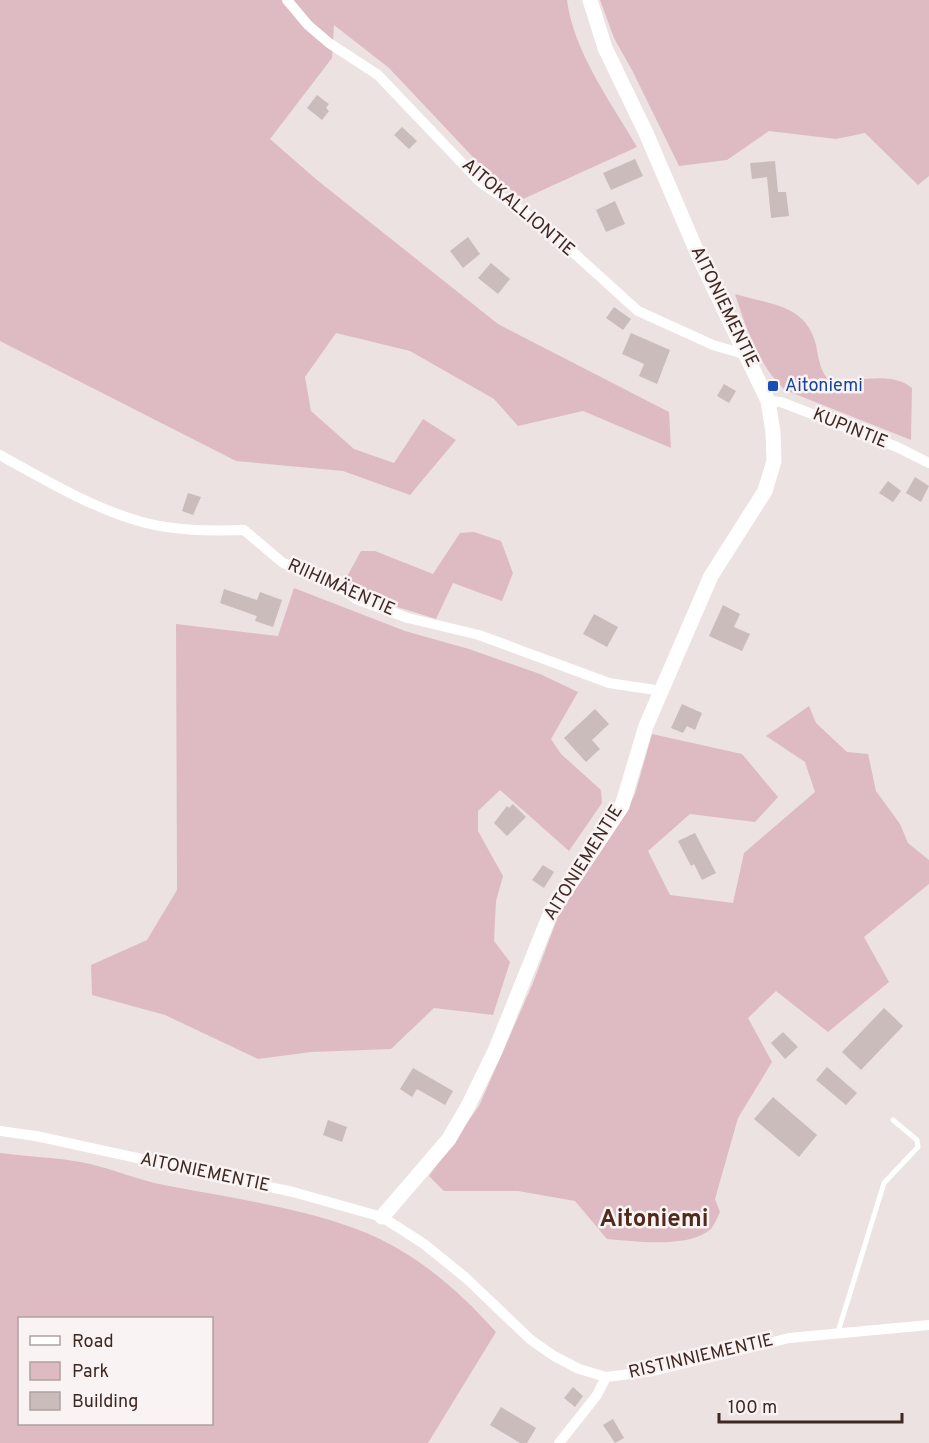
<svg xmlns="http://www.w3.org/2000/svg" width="929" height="1443" font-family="Overpass,sans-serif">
<rect width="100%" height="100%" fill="#ece2e2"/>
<path fill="#debbc3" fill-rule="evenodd" d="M0 0H567C574 53 611 102 637 147L523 199 488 173 389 68 334 25 332 58 270 139 317 180 498 324 669 412 671 448 583 411 518 426 494 399 410 351 336 333 305 377 311 411 354 449 394 463 423 419 456 440 410 495 343 471 236 461 0 341Z
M600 0H929V176L918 185 865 133 836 139 769 131 727 160 679 166 633 72 614 38Z
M735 294C771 305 806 304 816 345 819 360 820 372 831 383 856 381 892 371 912 388L911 440 785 390C757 363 747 330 735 294Z
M474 532 501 541 513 573 502 601 453 583 436 619 391 605 344 582 361 551H375L433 574 460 533Z
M294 588 405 631 469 649 540 674 578 692 551 739 561 754 601 790 602 803 569 851 500 790 478 811V831L503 876 496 901 494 941 510 962 493 1015 434 1008 391 1049 311 1052 258 1059 165 1015 92 995 91 965 147 940 177 890 176 624 278 636Z
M809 706 816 723 847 752 868 754 876 791 900 824 908 843 929 860V884L864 937 889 982 828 1032 776 991 748 1018 772 1062 738 1118 715 1199 720 1212C717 1218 713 1229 707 1232 683 1248 634 1241 607 1239L575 1201 518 1191H444L429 1176 479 1106 533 983 559 914 621 821 635 794 652 734 742 754 778 797 755 822 690 814 648 851 670 895 733 903 744 853 815 792 805 762 766 736Z
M0 1153C29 1157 61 1157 90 1164 115 1170 139 1180 164 1185 231 1198 319 1210 380 1239 425 1261 463 1295 496 1332L428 1443H0ZM20 1318H212V1424H20Z"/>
<path fill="#cabcba" d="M317 95 329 104 326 108 329 111 322 120 307 108Z
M402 127 417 141 409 149 394 135Z
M635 159 643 176 611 190 603 173Z
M775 161 778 192H786L789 216 771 218 767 177 752 179 750 163Z
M615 201 625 224 606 232 596 210Z
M468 237 480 254 463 268 450 251Z
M491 263 510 279 498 294 478 278Z
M614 307 631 319 623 330 606 318Z
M631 333 670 350 657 384 639 376 644 364 622 354Z
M724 384 736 391 729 403 717 396Z
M915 477 929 486 921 502 906 493Z
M888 481 901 491 893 502 879 493Z
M188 493 201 497 193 515 182 511Z
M224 589 257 600 260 592 282 600 273 627 255 621 257 616 220 603Z
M723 605 740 614 734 627 750 634 742 651 709 636Z
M594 614 618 627 607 647 583 634Z
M682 704 702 713 695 730 687 726 683 733 671 728Z
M595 709 609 724 592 740 600 749 586 762 564 738Z
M513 804 526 817 507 836 494 823 507 806 509 808Z
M695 833 716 873 702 880 694 864 691 866 678 841Z
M543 865 554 872 544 888 532 880Z
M884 1008 903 1026 861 1070 842 1052Z
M783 1032 798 1047 785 1059 771 1043Z
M827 1067 857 1093 846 1105 816 1080Z
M413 1068 453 1091 445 1105 417 1089 412 1097 400 1089Z
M773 1097 817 1135 799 1157 754 1119Z
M328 1120 347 1127 342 1142 323 1135Z
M573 1387 583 1396 575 1407 564 1398Z
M501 1407 536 1428 527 1443H520L490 1425Z
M613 1419 624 1438 615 1443 603 1425Z"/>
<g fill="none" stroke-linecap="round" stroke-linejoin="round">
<path stroke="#fff" stroke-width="5" d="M838 1332 884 1183 918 1147 917 1140 893 1120"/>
<path stroke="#fff" stroke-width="10" d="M287 0 308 25 329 43 378 75 480 182 544 226 638 311 713 345 747 355
M768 401 781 402 897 447 929 463
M0 455C45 480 92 508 142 522 175 531 210 531 244 530L283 563 329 580 356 599 408 618 479 635 609 683 662 691
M0 1131 36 1136 293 1192 382 1217 424 1244 466 1278 531 1340 554 1356 579 1369 606 1377 653 1371 789 1338 929 1325
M559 1443 597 1395 606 1377"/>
<path stroke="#fff" stroke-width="15" d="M382 1217 449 1139 468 1106 495 1051 551 912 622 806 646 726 711 576 765 491 774 461 773 432 768 401 700 259 646 133 605 48 590 0"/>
</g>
<rect fill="#1a4fb4" stroke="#f9f3f3" stroke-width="2" x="767" y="380" width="12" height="12" rx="3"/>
<g text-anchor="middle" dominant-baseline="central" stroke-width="5" stroke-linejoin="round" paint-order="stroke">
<g font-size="18" fill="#3e2822" stroke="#f9f3f3">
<text transform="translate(518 208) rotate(40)">AITOKALLIONTIE</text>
<text transform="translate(724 307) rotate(64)">AITONIEMENTIE</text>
<text transform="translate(850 429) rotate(22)">KUPINTIE</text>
<text transform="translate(341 588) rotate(24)">RIIHIMÄENTIE</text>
<text transform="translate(584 863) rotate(-58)">AITONIEMENTIE</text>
<text transform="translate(205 1173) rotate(12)">AITONIEMENTIE</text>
<text transform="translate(701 1357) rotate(-13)">RISTINNIEMENTIE</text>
</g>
<g font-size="18" fill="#164399" stroke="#f9f3f3" text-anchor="start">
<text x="785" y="386">Aitoniemi</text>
</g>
<g font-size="24" font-weight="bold" fill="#502a1d" stroke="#f9f3f3">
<text x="654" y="1220">Aitoniemi</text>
</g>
</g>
<rect x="18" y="1317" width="195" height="108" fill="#f9f3f3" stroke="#aea29f" stroke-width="1.5"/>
<rect x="30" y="1336" width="30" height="9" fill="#ffffff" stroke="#aea29f" stroke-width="1.5"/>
<text x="72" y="1347" font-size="18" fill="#3e2822">Road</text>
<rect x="30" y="1362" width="30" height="18" fill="#debbc3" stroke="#aea29f" stroke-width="1.5"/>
<text x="72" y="1377" font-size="18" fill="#3e2822">Park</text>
<rect x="30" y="1392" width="30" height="18" fill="#cabcba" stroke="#aea29f" stroke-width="1.5"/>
<text x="72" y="1407" font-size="18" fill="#3e2822">Building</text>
<path d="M719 1413v9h183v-9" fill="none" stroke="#3e2822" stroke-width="3"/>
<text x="728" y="1413" font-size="18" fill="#3e2822" stroke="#f9f3f3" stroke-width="4.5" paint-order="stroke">100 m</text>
</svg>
